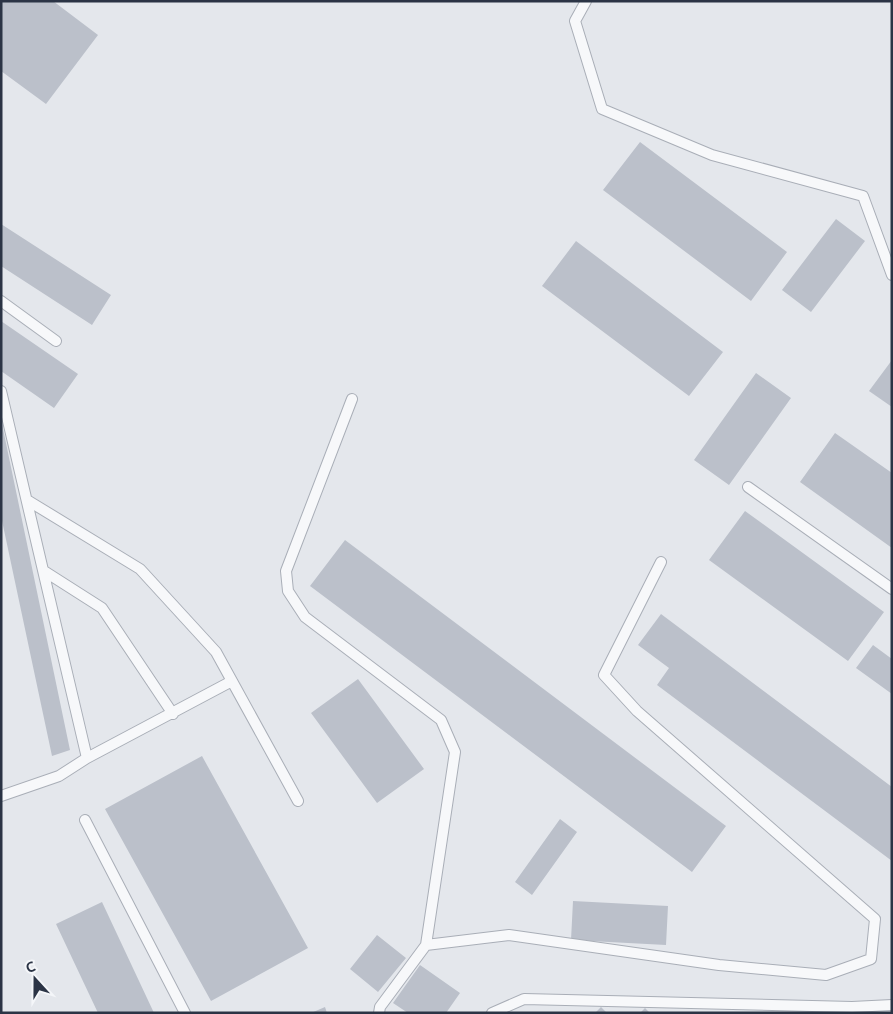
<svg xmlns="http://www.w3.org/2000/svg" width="893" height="1014" font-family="Ubuntu,sans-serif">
<rect width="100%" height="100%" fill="#e4e7ec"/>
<path fill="#bbc0ca" d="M1 1H53L98 35 46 104 1 71Z
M640 142 787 252 751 301 603 190Z
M836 219 865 241 811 312 782 290Z
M1 224 111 295 92 325 1 266Z
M576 241 723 352 689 396 542 286Z
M1 321 78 374 54 408 1 371Z
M892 360V407L869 391Z
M756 373 791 398 729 485 694 460Z
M2 424 70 750 52 756 1 516Z
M835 433 892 473V548L800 482Z
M745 511 884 612 848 661 709 560Z
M345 540 726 826 692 872 310 586Z
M661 614 892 787V861L657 685 669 668 638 645Z
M873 645 892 659V694L856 668Z
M358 679 424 769 377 803 311 713Z
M202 756 308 948 211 1001 105 809Z
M560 819 577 832 532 895 515 882Z
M573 901 668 906 666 945 571 940Z
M102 902 154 1013H98L56 924Z
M377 935 406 958 378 992 350 969Z
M420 965 460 993 446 1013H408L393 1003Z
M325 1007 327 1013H311Z
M601 1007 607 1013H595Z
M645 1008 650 1013H640Z"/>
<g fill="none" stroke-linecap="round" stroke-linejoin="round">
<defs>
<path id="lane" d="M586 1 575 21 602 109 712 155 863 196 892 275
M1 301 56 341
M1 391 87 758 59 776 1 796
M352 399 286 571 288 591 305 617 441 720 455 752 426 945
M748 487 892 589
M27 500 140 569 216 652 298 801
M44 571 102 608 173 714
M87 758 232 681
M85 820 185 1013
M379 1013 380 1007 426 945 509 935 719 965 826 975 871 959 875 919 637 711 604 675 661 562
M492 1013 524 999 852 1007 892 1005"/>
</defs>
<use href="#lane" stroke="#a9aeb7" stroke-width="12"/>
<use href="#lane" stroke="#f7f8fa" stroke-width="10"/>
</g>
<rect width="893" height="1014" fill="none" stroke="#2b3445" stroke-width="5"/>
<g transform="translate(35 979) rotate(339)" stroke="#f4f6f9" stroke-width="4" paint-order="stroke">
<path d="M0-4L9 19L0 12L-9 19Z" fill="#2b3445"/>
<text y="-8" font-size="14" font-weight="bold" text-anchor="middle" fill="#2b3445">С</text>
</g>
</svg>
